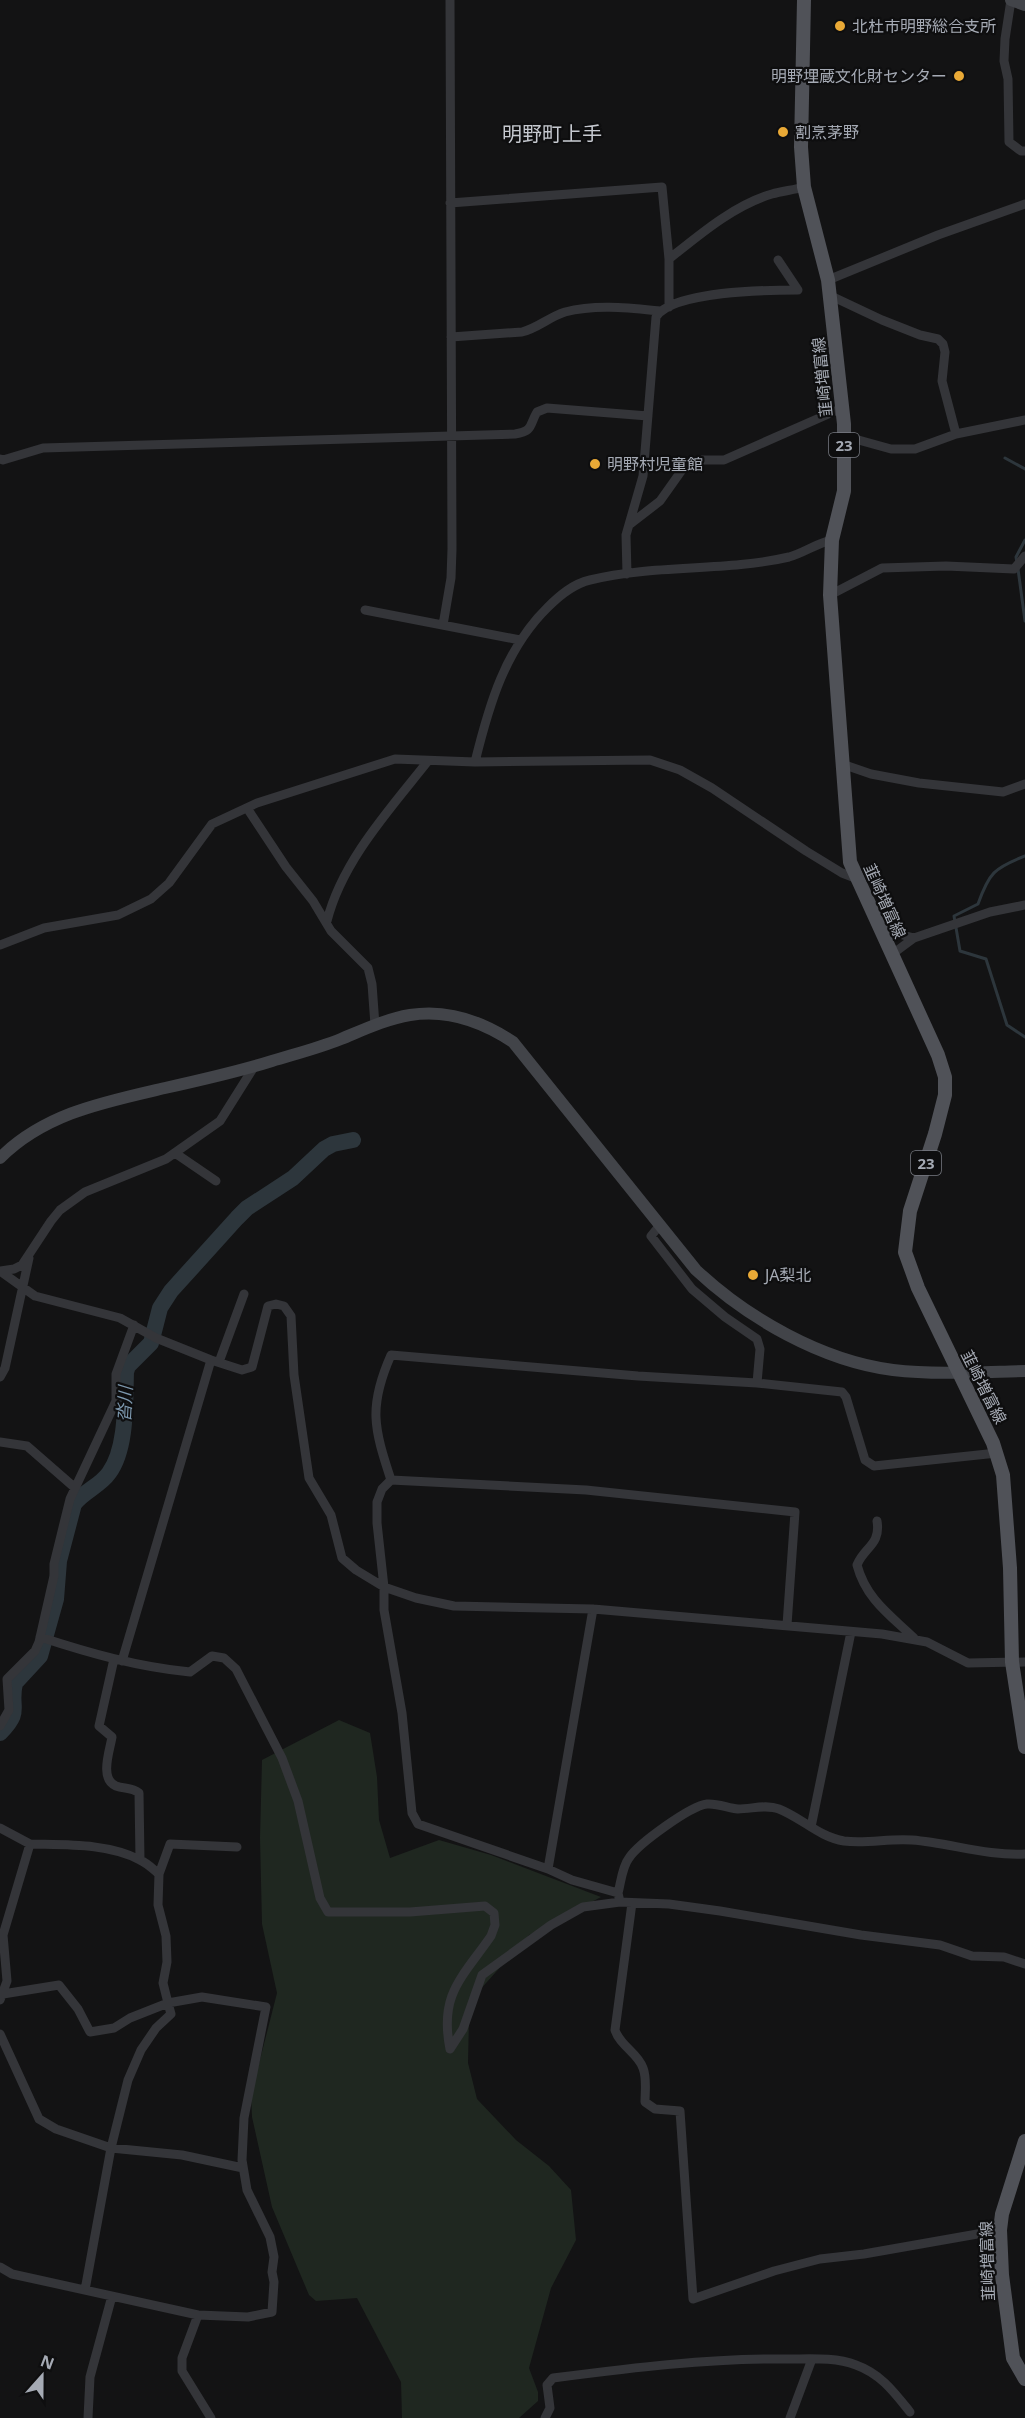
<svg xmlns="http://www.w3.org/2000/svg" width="1025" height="2418" font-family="'Noto Sans','Noto Sans JP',sans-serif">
<rect width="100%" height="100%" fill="#131314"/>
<path fill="#1f2720" d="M339 1720 370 1733 377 1777 379 1820 390 1858 439 1840 491 1855 601 1897 529 1935 478 1992 469 2019 468 2063 477 2099 516 2140 549 2166 571 2190 576 2240 551 2288 529 2368 538 2392V2401L519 2418H402L401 2382 357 2298 316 2301 309 2295 272 2207 252 2117 251 2095 277 1993 262 1924 260 1838 262 1760Z"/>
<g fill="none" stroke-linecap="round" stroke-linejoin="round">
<path stroke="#2d363c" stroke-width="3" d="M1005 458 1025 469
M1017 563 1016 557 1025 540
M1018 569 1025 621
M1025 856C994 868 989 873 978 904L954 916 960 951 986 959 1007 1025 1025 1037"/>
<path stroke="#2d363c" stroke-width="16" d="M0 1733C23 1710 9 1709 15 1683L40 1656 56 1599 59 1561 74 1504C84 1491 100 1486 109 1473 127 1449 125 1402 126 1372L128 1366 151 1343 160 1308 171 1291 237 1218 247 1208 293 1178 324 1149 333 1144 353 1140"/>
<path stroke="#343539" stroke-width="9" d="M1011 0 1005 39 1004 61 1008 79 1009 142 1021 151H1025
M450 203 662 187 669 259
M828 280 938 235 1025 204
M829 295 882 320 920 335 938 339 943 344 945 352 942 381 956 434
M669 307V259C699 235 734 205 772 194 782 191 794 190 804 187
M451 337 522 332C538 328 549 317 565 312 596 304 629 308 660 311
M844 436 891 449H915L956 434 1025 420
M0 459 3 460 43 448 515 434C534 431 529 425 537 412L547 408 648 416
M629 525 660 501 682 470 690 464 702 460H724L842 408
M627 574 626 535 643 476 656 317C672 291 769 290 798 290L778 260
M830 595 882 568 946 566 1014 569 1025 556
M365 610 520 640
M443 625 451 578 452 549 450 0
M475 762C489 705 505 649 548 607 560 595 573 584 590 580 654 564 725 572 789 557 804 553 817 543 832 540
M842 764 871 774 919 783 1003 792 1025 784
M247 808 286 867 313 901 331 931 368 968 372 984 375 1025
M327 921C342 861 390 809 428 761
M880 925 895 933 914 938
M0 945 44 928 118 915 151 899 169 883 212 824 257 803 395 759 475 762 650 760 680 770 712 788 806 851 842 873 855 878
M891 955 914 938 990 912 1025 905
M175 1153 216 1181
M0 1271 35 1296 120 1318 156 1338 211 1360 242 1370 252 1367 268 1306 276 1304 284 1306 291 1316 294 1375 309 1478 331 1515 342 1558 356 1570 384 1587 416 1598 454 1606 593 1609 882 1634 927 1642 968 1663 1025 1662
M0 1271 14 1269 22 1265 51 1221 60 1210 85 1192 166 1159 220 1121 254 1067
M219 1362 244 1294
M0 1377 5 1368 29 1258
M757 1383 842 1392 846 1397 865 1460 874 1466 997 1453
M0 1442 27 1446 74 1487
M391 1480 586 1490 795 1512 787 1625
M877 1521C881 1545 864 1547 857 1565 866 1599 890 1615 914 1638
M593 1609 548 1869 572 1880 618 1893 620 1902 669 1904 720 1911 861 1935 940 1945 972 1956 1004 1957 1025 1964
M40 1637C89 1653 138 1667 190 1672L212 1656 224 1658 236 1669 282 1758 298 1801 320 1898 328 1912H410L485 1906 494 1913 495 1925 491 1936C462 1978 439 1994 450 2049L463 2029 482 1975 551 1925 583 1907 620 1902
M114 1659 99 1726 112 1737C110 1750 99 1779 116 1786 124 1789 132 1787 139 1793L140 1860
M122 1661 211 1360
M0 1726 9 1710 7 1679 35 1651 39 1642 54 1576V1564L70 1499 116 1401V1374L134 1325
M811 1827 851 1632
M0 1828 30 1844 3 1935 7 1981 0 2000
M548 1869 418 1824 412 1813 402 1713 384 1610V1587L377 1523V1502L382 1489 391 1480C374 1428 368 1407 391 1355L638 1376 757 1383 760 1349 757 1339 725 1317 692 1289 651 1236 660 1225
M159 1874 170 1844 237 1847
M618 1893C621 1882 622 1867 629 1858 638 1844 690 1806 707 1804 717 1803 728 1808 738 1809 752 1809 766 1804 779 1809 802 1818 819 1837 844 1841 867 1844 890 1838 912 1840 950 1843 987 1856 1025 1854
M632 1903 615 2030C620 2046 638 2053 643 2068 647 2078 645 2091 645 2102L655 2109 680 2111 693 2299 774 2271 820 2259 864 2254 1000 2230
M3 1994 59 1985 78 2009 90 2032 114 2028 130 2018 168 2003 163 1983 167 1962 166 1936 158 1905 159 1874C153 1869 147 1863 140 1860 108 1843 65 1845 30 1844
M0 2034 39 2119 56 2129 111 2148 182 2155 243 2168
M0 2267 12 2274 198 2315 248 2317 272 2312 274 2282 272 2272 274 2257 270 2237 247 2190 242 2160 244 2118 266 2007 202 1997 168 2003 171 2014 156 2028 141 2050 128 2080 111 2148 85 2290
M198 2315 182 2358V2371L211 2418
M88 2418 90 2377 112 2296
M545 2418 550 2408 547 2385 553 2378C631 2368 709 2358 789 2359 810 2359 835 2357 856 2365 881 2374 894 2392 910 2412
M790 2418 812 2359"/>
<path stroke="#424449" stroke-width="12" d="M1011 0 1025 5
M0 1158C45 1113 105 1102 165 1088 201 1080 237 1072 272 1061 295 1054 319 1048 341 1039 363 1030 386 1019 410 1015 447 1009 483 1022 513 1042L696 1270C747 1318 822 1361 893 1370 936 1375 982 1372 1025 1371"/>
<path stroke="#505258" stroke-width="14" d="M804 0 801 147 804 187 828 280 844 424V491L832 540 830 595 850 862 938 1055 945 1077V1095L935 1134 910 1211 905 1252 918 1288 993 1443 1003 1475 1010 1568 1012 1662 1025 1747
M1025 2141 1002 2214 1000 2230 1002 2275 1013 2358 1025 2379"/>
</g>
<g fill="#e9a936" stroke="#0e0e0f" stroke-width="2">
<circle cx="840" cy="26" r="6"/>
<circle cx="959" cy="76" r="6"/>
<circle cx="783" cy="132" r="6"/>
<circle cx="595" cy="464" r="6"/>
<circle cx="753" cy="1275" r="6"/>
</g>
<g text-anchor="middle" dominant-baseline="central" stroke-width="4.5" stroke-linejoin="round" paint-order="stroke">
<g fill="#0e0e0f" stroke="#787b82" stroke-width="1.5">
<rect x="829" y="433" width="30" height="24" rx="4.5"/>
<rect x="911" y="1151" width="30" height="24" rx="4.5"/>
</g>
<g font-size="15" font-weight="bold" fill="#a5aab4">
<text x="844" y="445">23</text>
<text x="926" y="1163">23</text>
</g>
<g font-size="16" fill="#a5aab4" stroke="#0e0e0f" text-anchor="start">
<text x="852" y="26">北杜市明野総合支所</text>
<text x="947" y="76" text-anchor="end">明野埋蔵文化財センター</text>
<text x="795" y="132">割烹茅野</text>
<text x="607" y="464">明野村児童館</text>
<text x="765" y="1275">JA梨北</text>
</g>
<g font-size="16" fill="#a5aab4" stroke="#0e0e0f">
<text transform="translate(822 377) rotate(-96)">韮崎増富線</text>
<text transform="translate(885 901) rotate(66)">韮崎増富線</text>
<text transform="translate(984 1387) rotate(63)">韮崎増富線</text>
<text transform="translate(987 2261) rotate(-92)">韮崎増富線</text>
</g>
<g font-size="18" font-style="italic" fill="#7d98ae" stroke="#0e0e0f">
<text transform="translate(124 1404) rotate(-87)">沓川</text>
</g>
<g font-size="20" fill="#c6c9d0" stroke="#0e0e0f">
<text x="552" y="133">明野町上手</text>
</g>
</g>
<g transform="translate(42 2376) rotate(21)" stroke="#0e0e0f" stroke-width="4.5" paint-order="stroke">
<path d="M0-4.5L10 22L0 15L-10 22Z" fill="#a5aab4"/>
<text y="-9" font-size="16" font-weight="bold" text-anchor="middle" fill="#a5aab4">N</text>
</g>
</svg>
